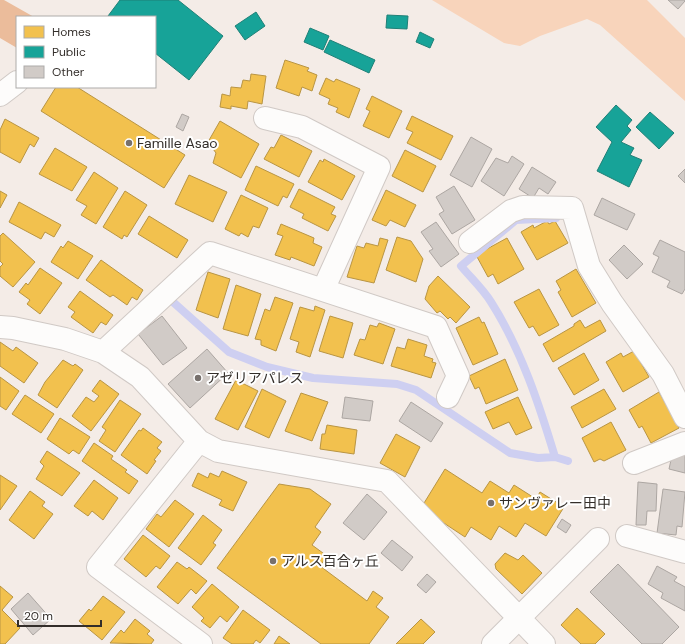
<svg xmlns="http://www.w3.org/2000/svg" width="685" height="644" font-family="'DM Sans','Noto Sans JP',sans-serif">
<rect width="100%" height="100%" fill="#f4ece7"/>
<path fill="#f8d4bb" d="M432 0H647L685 38V101L600 25 587 19 540 36 520 46 504 43Z"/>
<path fill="#ebbc9b" d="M0 0H4L34 17H17V48L0 38Z"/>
<path fill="#f2c14e" stroke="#b99543" d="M285 60 309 68 307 71 317 75 312 91 302 87 299 96 276 88Z
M251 74 266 76 262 104 248 101 247 109 231 106V109L220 107 222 94 230 96 231 87 241 88 243 80 250 81Z
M326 78 334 82 336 79 360 89 349 118 336 112 338 108 328 104 330 99 319 94Z
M56 87H77L185 155 164 188 41 111Z
M372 96 402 111 389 138 363 126 370 111 366 109Z
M412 116 453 136 441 160 407 143 413 132 406 129Z
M5 119 39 138 34 147 30 144 20 163 0 152V130Z
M220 121 259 144 241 178 213 163 216 153 208 142Z
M281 135 312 151 299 177 264 159 271 147 274 148Z
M55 148 87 167 72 191 39 174Z
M405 150 436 166 423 192 392 176Z
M324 159 355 176 342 200 308 182 320 160 323 162Z
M256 166 294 184 287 198 283 196 278 206 245 190Z
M94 172 118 188 96 224 81 215 87 206 76 200Z
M189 175 227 192 213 222 175 204Z
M299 189 335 207 331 214 336 216 328 231 302 218 304 214 290 207Z
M386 190 416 205 405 227 390 220 386 226 372 220Z
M0 191 7 195 0 208Z
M125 191 147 205 127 237 124 235 122 239 103 227Z
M241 195 268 208 259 228 253 226 248 237 241 233 239 236 225 229Z
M19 202 61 225 54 237 45 232 41 239 9 222Z
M149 216 188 240 177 258 138 234Z
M547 221 549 224 555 221 568 243 537 260 521 232 533 225 534 228Z
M281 224 314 238 313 243 322 247 314 266 291 257 290 260 275 255 283 236 277 234Z
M3 233 35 262 13 287 0 276V267L3 264 0 261V236Z
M397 237 411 241 423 259 416 282 386 270Z
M380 238 388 240 374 283 347 277 357 246 364 248 366 243 378 246Z
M507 238 524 269 498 284 493 274 488 277 476 255Z
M68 241 93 256 78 279 51 262 61 246 63 248Z
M101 260 143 290 137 300 132 297 127 305 113 295 110 297 86 280Z
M40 268 62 283 40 314 27 304 30 300 19 292 26 283 28 285Z
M576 269 596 303 572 317 558 292 561 290 556 281Z
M208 272 230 279 218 318 196 310Z
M438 276 470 307 456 323 450 317 448 319 440 311 437 313 425 299 429 286Z
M236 285 261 294 248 336 223 329Z
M539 289 559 325 539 336 533 326 529 328 514 302Z
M80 291 113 315 106 325 101 322 93 333 71 317 75 312 68 307Z
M275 297 293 303 276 351 261 345V340L255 339 265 309 270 311Z
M315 306 325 310 310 357 296 352 299 342 290 339 300 307 314 311Z
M330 316 353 323 343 358 319 351Z
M479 317 482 323 484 322 498 354 473 365 456 328Z
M580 320 585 328 600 320 606 331 553 362 543 344 574 326V324Z
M379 323 395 329 383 364 354 355 360 339 365 340 370 325 377 327Z
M408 339 427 345 424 356 433 359 432 362 436 363 431 378 391 366 397 347 405 349Z
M0 342 13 351 16 347 38 363 24 383 0 366Z
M634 351 649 377 623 392 606 362 621 353 623 357Z
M584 353 599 380 574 395 558 368Z
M505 359 518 390 486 404 479 387 475 389 469 376Z
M63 360 73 366 75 364 83 370 57 408 38 395 45 382Z
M0 377 19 391 6 410 0 406Z
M100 380 119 394 91 431 72 416 86 397 94 402 99 396 92 391Z
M236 380 258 391 238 430 215 419Z
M262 389 286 401 269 438 245 427Z
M604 389 616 409 582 428 571 407Z
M659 392 679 428 651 443 642 426 639 428 629 410Z
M301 393 328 402 312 441 285 431Z
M25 395 54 414 41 433 12 414Z
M518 397 532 428 516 435 509 422 493 429 485 412Z
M120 400 141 414 115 452 99 441 106 430 102 427Z
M60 418 90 437 79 454 73 450 69 454 47 439Z
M611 422 626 450 604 461 600 459 594 462 582 438Z
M327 425 357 430 354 454 320 449 322 434H325Z
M143 428 162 442 157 448 161 451 154 460 156 461 147 474 121 455 139 430 141 431Z
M396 434 420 447 405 477 380 463Z
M94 443 113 456 111 459 127 470 125 472 138 481 129 494 82 461Z
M47 451 80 473 62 496 36 479 44 466 40 462Z
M445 469 482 493 490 481 509 493 514 485 536 499 540 492 564 507 546 536 525 523 516 537 499 526 491 540 471 527 465 537 421 508Z
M222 471 247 482 233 511 219 505 222 500 192 486 198 473 208 478 210 473 219 477Z
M0 475 17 486 0 510Z
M94 480 118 498 103 520 92 511 88 516 74 506Z
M279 484 310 489 331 504 315 527 321 532 312 545 327 556 320 566 367 601 373 591 383 598 376 607 389 617 369 644H321L217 568Z
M30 491 45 502 42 506 53 514 34 539 9 520Z
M175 500 194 514 169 547 146 529 157 514 161 517Z
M203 515 222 530 213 543 216 545 201 565 178 548Z
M143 535 170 556 160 569 156 566 146 577 124 559Z
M505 553 518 560 523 555 542 573 522 594 496 569 495 564Z
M177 562 187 569 189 567 207 581 196 594 191 589 178 604 157 587Z
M212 584 239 607 227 622 220 616 210 628 201 621 204 618 192 607Z
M0 586 13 597 2 610 20 628 5 644H0Z
M103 596 125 612 102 640 79 621 89 609 91 611Z
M577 608 605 634 595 644H581L561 625Z
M243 610 270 630 260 643 256 640 253 644H232L223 638Z
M135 619 150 631 147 634 154 640 151 644 110 643 121 630 124 633Z
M421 619 435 632 423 644H396Z
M279 636 290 644H274Z"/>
<path fill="#17a398" stroke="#1f8077" d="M120 0H178L223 36 189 80 155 53V17L108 16Z
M256 12 265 26 245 40 235 26Z
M387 15 408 16 407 29 386 28Z
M310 28 329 36 323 50 304 42Z
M420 32 434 39 430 48 416 42Z
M330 40 375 60 369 73 324 52Z
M616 105 632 120 627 126 631 130 621 142 634 148 630 155 642 160 629 187 597 171 612 142 596 127Z
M650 112 674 133 659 149 636 127Z"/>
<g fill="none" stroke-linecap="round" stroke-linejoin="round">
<path stroke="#cecff1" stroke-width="8" d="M173 302 229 352 267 367 313 378 397 384 416 390 510 453 538 458 555 457 568 461
M555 457C539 404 521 349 491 302 483 289 471 278 461 266L516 220 556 218"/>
</g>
<path fill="#d1cbc7" stroke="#aca6a2" d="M668 0H685V1L678 9Z
M182 114 189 117 183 131 176 127Z
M471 137 492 149 472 187 450 175Z
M512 156 524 164 504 196 481 181 496 158 508 163Z
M532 167 556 182 548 194 539 188 533 198 519 189Z
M685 169V183L678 176Z
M454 186 475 220 452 234 439 214 444 211 436 197Z
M602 198 635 214 627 230 594 215Z
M436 222 459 254 441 267 429 251 433 249 421 232Z
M660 240 685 252V289L682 294 667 287 670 281 652 272 659 257 653 254Z
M624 245 643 264 627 279 609 260Z
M162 316 187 348 163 365 138 334Z
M207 349 228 373 190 408 168 384Z
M345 397 373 401 370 421 342 418Z
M411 402 443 423 431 442 399 421Z
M685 454V473L669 469 671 460Z
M638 482 657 484 656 511H647L646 525H636Z
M663 489 685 492 682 527 677 526 676 535 657 533Z
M367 494 387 512 364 540 343 523Z
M562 519 571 525 566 533 557 527Z
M392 540 413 557 402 571 381 553Z
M618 564 679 627 662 644H642L590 592Z
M657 566 677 577 674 581 685 587V611L661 598 663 593 648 584Z
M427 574 436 582 426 593 417 585Z
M28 593 51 619 33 635 11 609Z"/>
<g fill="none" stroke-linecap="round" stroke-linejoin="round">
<defs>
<path id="street" d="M0 95 17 82
M265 118 302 127 379 167 323 290
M470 242 511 211 523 207 572 208 589 266 612 303 663 374 685 417
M0 327 13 328 65 339 103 352 140 377 199 441 218 451 387 481 544 644
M103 352 210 253 436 327 458 376 448 397
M199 441 98 567 201 644
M634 463 685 443
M627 536 685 552
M493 644 598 539"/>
</defs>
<use href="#street" stroke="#d0c9c5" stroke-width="24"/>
<use href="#street" stroke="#fdfcfb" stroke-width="22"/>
</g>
<g fill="#77706c" stroke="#fff" stroke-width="1.5">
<circle cx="129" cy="143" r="4"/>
<circle cx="198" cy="378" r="4"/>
<circle cx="491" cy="503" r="4"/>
<circle cx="273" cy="561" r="4"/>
</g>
<g text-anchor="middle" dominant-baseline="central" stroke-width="4" stroke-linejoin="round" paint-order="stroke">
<g font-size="14" fill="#332e2a" stroke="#fff" text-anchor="start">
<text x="137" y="143">Famille Asao</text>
<text x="206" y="378">アゼリアパレス</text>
<text x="499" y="503">サンヴァレー田中</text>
<text x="281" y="561">アルス百合ヶ丘</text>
</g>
</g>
<rect x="16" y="16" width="140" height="72" fill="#ffffff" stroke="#adabaa"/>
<rect x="24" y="26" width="20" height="12" fill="#f2c14e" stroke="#adabaa"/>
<text x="52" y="36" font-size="12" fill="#332e2a">Homes</text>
<rect x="24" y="46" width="20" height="12" fill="#17a398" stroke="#adabaa"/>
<text x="52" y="56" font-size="12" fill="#332e2a">Public</text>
<rect x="24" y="66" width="20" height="12" fill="#d1cbc7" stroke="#adabaa"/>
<text x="52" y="76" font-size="12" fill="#332e2a">Other</text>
<path d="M18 620v6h83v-6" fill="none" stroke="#332e2a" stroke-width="2"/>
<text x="24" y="620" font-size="12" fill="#332e2a" stroke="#ffffff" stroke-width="3" paint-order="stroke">20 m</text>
</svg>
